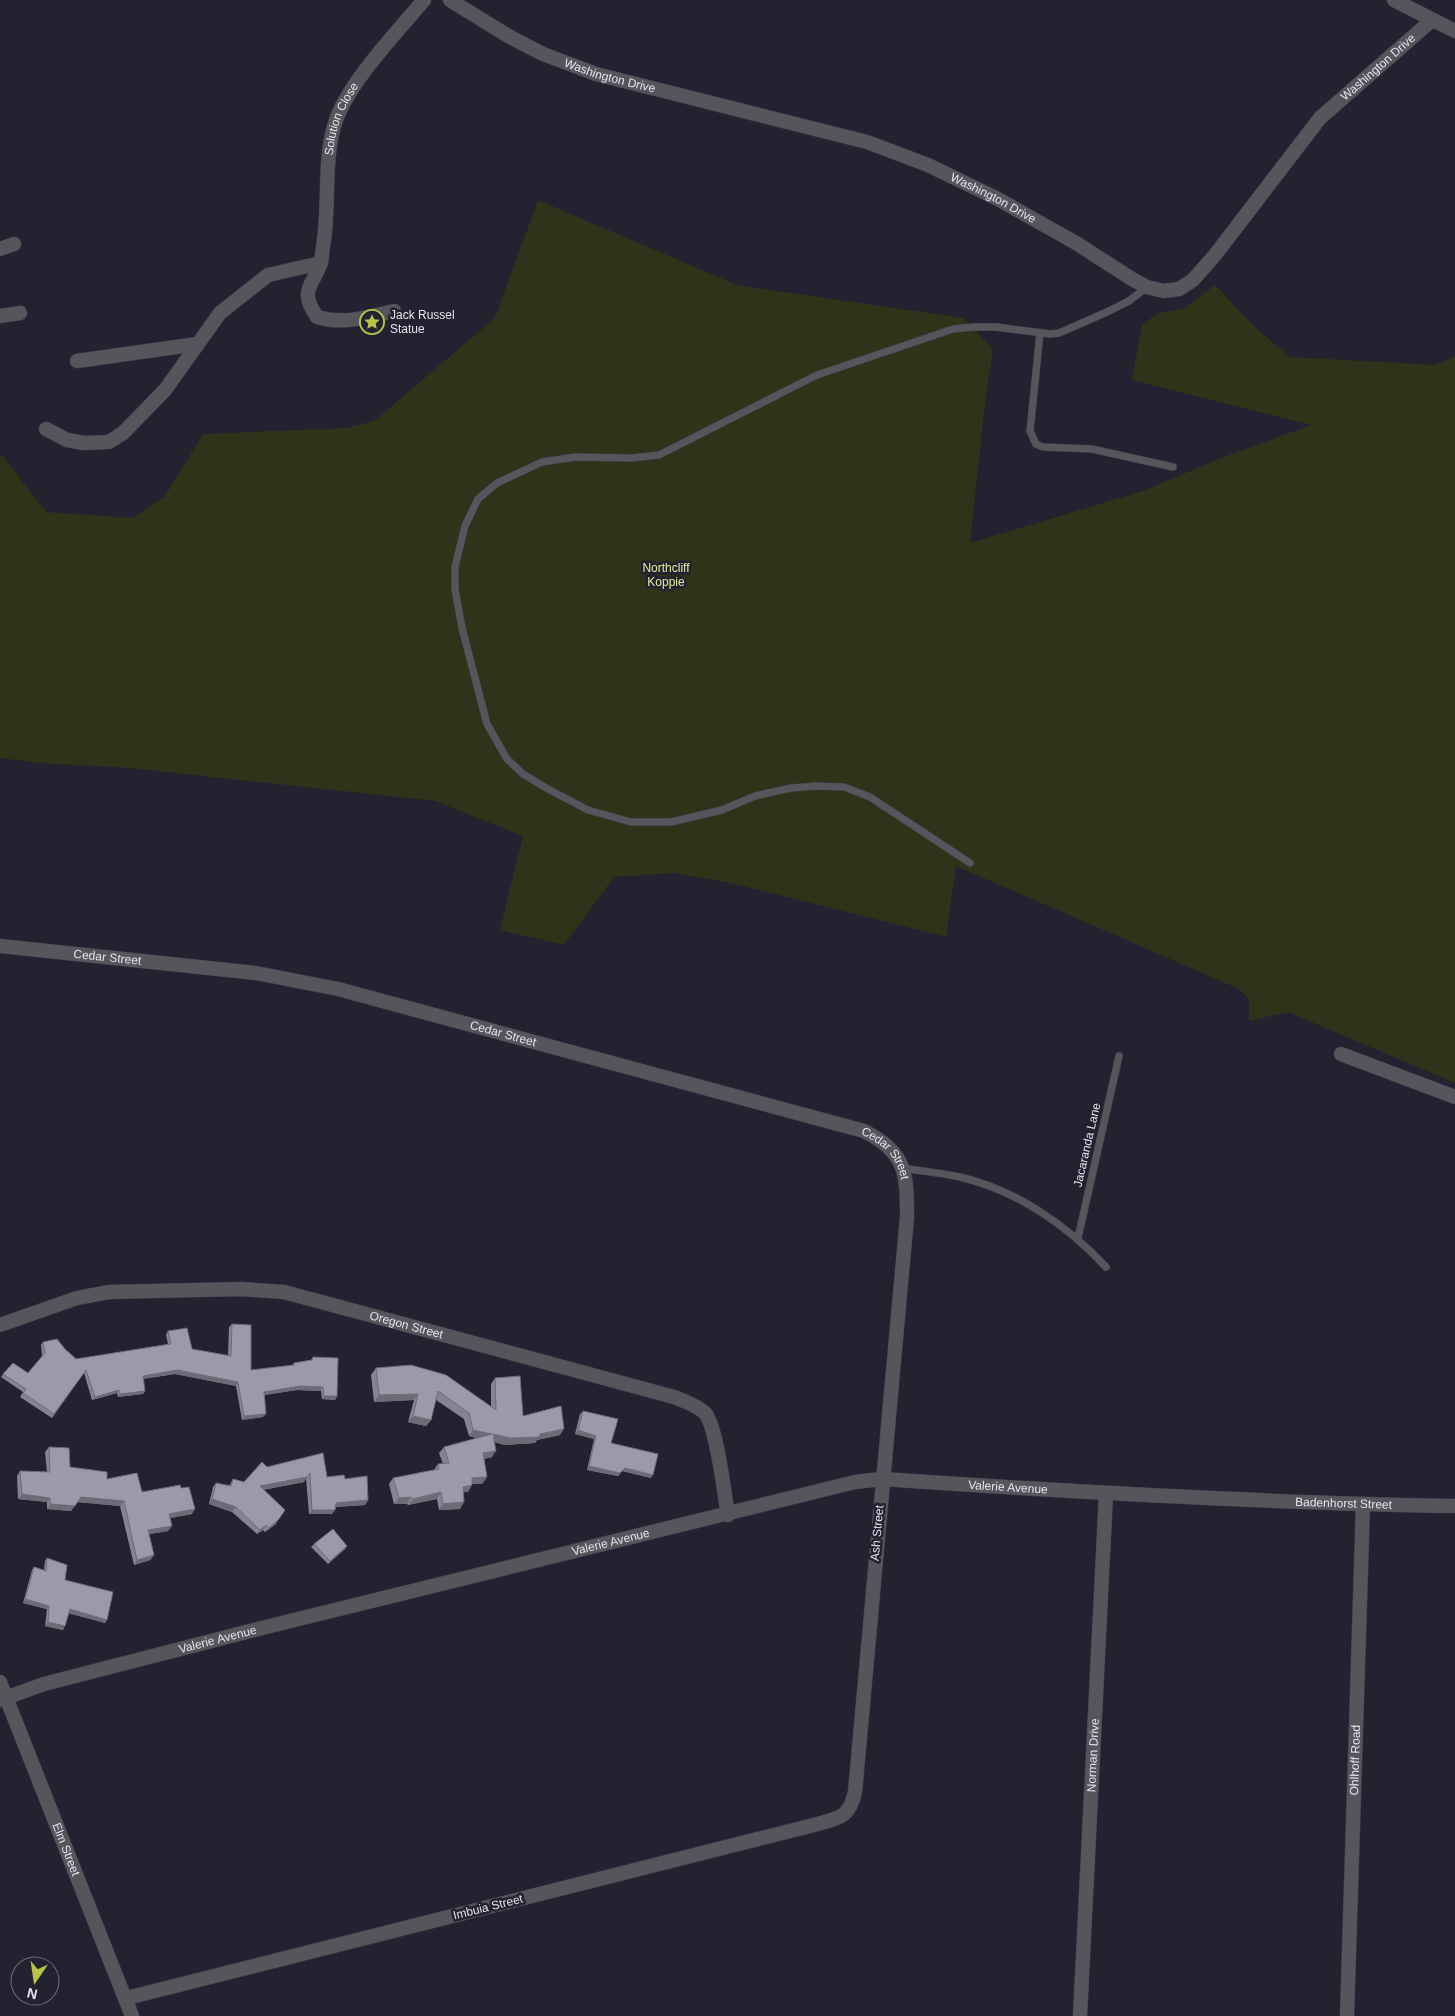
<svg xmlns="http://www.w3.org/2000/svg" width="1455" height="2016" font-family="Helvetica,sans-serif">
<rect width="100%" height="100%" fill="#232230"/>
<path fill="#303219" d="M538 200 737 285 963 318 993 349 985 404 970 543 1143 491 1221 458 1311 425 1132 380 1142 325 1158 313 1185 308 1215 285 1254 326 1290 357 1435 365 1455 356V1083L1288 1012 1249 1021V999L1239 989 956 866 946 937 730 883 674 873 614 877 564 945 500 930 523 836 435 801 130 768 40 763 0 758V457L3 456 46 512 133 518 165 496 203 434 346 428 374 421 495 318Z"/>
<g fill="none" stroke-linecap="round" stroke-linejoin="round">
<defs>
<path id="service" d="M1040 333 1030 431 1036 444 1043 447 1092 449 1173 467
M970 863 870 797 844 787 817 786 791 788 755 796 722 810 671 822H631L588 810 548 789 523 774 507 759 487 724 462 628 455 589V567L465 526 478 499 497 483 542 462 575 457 631 458 659 455 817 375 953 329 974 327H996L1050 334 1059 333 1107 312 1129 301 1147 287
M902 1168C921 1171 941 1173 960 1177 1016 1190 1067 1225 1106 1267
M1078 1238 1119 1056"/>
<g id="minor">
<path id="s1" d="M450 0 510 37 543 54 596 74 867 142 928 165 996 198 1076 243 1132 279 1147 287 1164 291 1179 289 1193 280 1215 255 1320 118 1432 20"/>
<path d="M1394 0 1455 31"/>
<path d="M0 249 14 244"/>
<path id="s2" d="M394 311C367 317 344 325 317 317 298 289 313 287 321 262 322 257 322 252 323 247 330 207 323 161 335 123 347 84 397 32 424 0"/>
<path d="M0 316 20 313"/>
<path d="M77 361 197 344"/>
<path d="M46 429 67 440 84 443 109 442 123 433 165 390 220 313 268 275 321 263"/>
<path id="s3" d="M0 946 256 973 338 989 864 1131C906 1152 907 1173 907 1217L855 1792C849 1819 838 1818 814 1825L127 1998"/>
<path d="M1341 1054 1455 1097"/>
<path id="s4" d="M0 1325 77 1298 109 1292 241 1289 284 1292 674 1397C684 1401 697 1405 705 1413 717 1427 724 1493 728 1515"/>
<path id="s5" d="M0 1682 132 2016"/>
<path id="s6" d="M0 1700 44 1684 270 1626 855 1482 882 1479C1073 1492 1264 1503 1455 1506"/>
<path id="s7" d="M1080 2016 1106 1494"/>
<path id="s8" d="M1347 2016 1363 1504"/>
</g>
</defs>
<use href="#service" stroke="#3e3d4a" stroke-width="8"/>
<use href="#minor" stroke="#3e3d4a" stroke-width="15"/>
<use href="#service" stroke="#55555c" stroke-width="7"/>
<use href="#minor" stroke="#55555c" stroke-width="14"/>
</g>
<path fill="#858493" d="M232 1324 251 1370 293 1365 294 1363 311 1360 313 1357 337 1396 335 1400 322 1399 321 1391 297 1390 265 1395 263 1417 242 1420 236 1386 175 1374 143 1379 145 1391 143 1394 118 1397 117 1393 92 1400 84 1373 52 1418 20 1397 23 1392 1 1377 3 1374 28 1373 42 1356 41 1345 43 1342 65 1349 76 1359 168 1344 166 1335 168 1331 192 1349 228 1356 229 1327Z
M376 1368 491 1406V1384L495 1378 523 1416 560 1435 537 1440 535 1443 505 1445 495 1442 492 1457 484 1459 487 1477 482 1484H472L468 1492H463L460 1509 439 1510 437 1499 408 1505 407 1504H394L389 1484 393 1478 434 1470 438 1464H443L439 1453 444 1447 477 1438 469 1436 464 1419 436 1400 431 1420 426 1426 408 1422 414 1400 374 1402 371 1375Z
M583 1411 611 1443 651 1478 622 1471 618 1476 587 1470 594 1439 575 1434 580 1414Z
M49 1447 70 1467 107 1479 142 1492 192 1514 170 1518 168 1531 149 1534 154 1555 150 1560 134 1565 120 1506 77 1502 71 1511 47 1509V1502L18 1499 17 1476 20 1471 47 1472 45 1452Z
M267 1467 327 1477 345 1479 368 1500 365 1505 335 1507 332 1514H309L306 1478 304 1482 263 1490 276 1524 265 1532 263 1530 257 1534 232 1512 209 1504 213 1487 216 1483 229 1486 233 1479 244 1482Z
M314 1544 347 1546 345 1549 328 1564 311 1547Z
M47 1558 65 1580 107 1620 105 1623 69 1613 63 1630 45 1626 47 1609 23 1603 32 1570 34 1567 44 1570 45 1561Z"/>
<path fill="#6c6c78" d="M177 1370 238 1382 236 1386 175 1374 140 1379 143 1376Z
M300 1386 323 1387 321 1391 297 1390 262 1395 264 1392Z
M119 1390 117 1393 92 1400 95 1397Z
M145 1391 143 1394 118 1397 120 1394Z
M418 1394 414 1400 374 1402 379 1395Z
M324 1396H337L335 1400 322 1399Z
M266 1414 263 1417 242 1420 244 1416Z
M413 1416 431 1420 426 1426 408 1422Z
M564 1429 560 1435 537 1440 535 1443 505 1445 489 1441 493 1434H540Z
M473 1430 492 1434 488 1441 469 1436Z
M578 1430 596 1436 594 1439 575 1434Z
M496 1451 492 1457 479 1460 483 1453Z
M589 1466 620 1473 618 1476 587 1470Z
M625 1468 653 1475 651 1478 622 1471Z
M307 1477 304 1482 256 1491 260 1486Z
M487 1477 482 1484H467L472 1478Z
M472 1485 468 1492 458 1493 463 1487Z
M441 1492 437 1499 408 1505 413 1499Z
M22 1494 50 1498 47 1502 18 1499Z
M81 1497 124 1501 120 1506 77 1502Z
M411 1497 407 1504H394L399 1498Z
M212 1499 236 1507 232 1512 209 1504Z
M368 1500 365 1505 332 1507 336 1503Z
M464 1502 460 1509 439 1510 443 1504Z
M50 1504 75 1506 71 1511 47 1509Z
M195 1509 192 1514 166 1519 169 1514Z
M312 1510H335L332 1514H309Z
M279 1519 276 1524 265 1532 269 1528Z
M266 1525 263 1530 257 1534 260 1530Z
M172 1526 168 1531 145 1535 148 1530Z
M347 1546 345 1549 328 1564 330 1561Z
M154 1555 150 1560 134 1565 137 1560Z
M25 1599 49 1606 47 1609 23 1603Z
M70 1609 107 1620 105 1623 67 1613Z
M48 1622 65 1626 63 1630 45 1626Z"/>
<path fill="#9b9aab" stroke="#6c6c78" d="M232 1324 251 1325V1370L294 1365V1363L312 1360 313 1357 338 1358 337 1396H324L323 1387 300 1386 264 1392 266 1414 244 1416 238 1382 177 1370 143 1376 145 1391 120 1394 119 1390 95 1397 86 1370 54 1414 23 1393 26 1389 3 1374 13 1363 28 1373 45 1353 43 1342 57 1339 65 1349 76 1359 171 1344 168 1331 187 1328 192 1349 231 1356Z
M411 1365 446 1375 496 1410 495 1378 520 1376 523 1416 561 1406 564 1429 540 1434 539 1437 510 1438 493 1434 496 1451 483 1453 487 1477 472 1478V1485L463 1487 464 1502 443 1504 441 1492 413 1499 411 1497 399 1498 393 1478 439 1469 438 1464 449 1463 444 1447 492 1434 473 1430 469 1413 438 1391 431 1420 413 1416 418 1394 379 1395 376 1368Z
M583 1411 618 1419 611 1443 658 1454 653 1475 625 1468 620 1473 589 1466 596 1436 578 1430Z
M49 1447 69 1448 70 1467 107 1472V1479L137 1473 142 1492 180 1485 181 1488 189 1487 195 1509 169 1514 172 1526 148 1530 154 1555 137 1560 124 1501 81 1497 75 1506 50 1504V1498L22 1494 20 1471 50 1472Z
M323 1453 327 1477 344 1475 345 1479 367 1476 368 1500 336 1503 335 1510H312L310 1473 307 1477 260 1486 285 1510 279 1519 269 1528 266 1525 260 1530 236 1507 212 1499 216 1483 231 1486 233 1479 244 1482 262 1462 267 1467Z
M333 1529 347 1546 330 1561 314 1544Z
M47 1558 67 1565 65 1580 113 1592 107 1620 70 1609 65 1626 48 1622 49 1606 25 1599 34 1567 46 1571Z"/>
<defs>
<symbol id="sight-ring" viewBox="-11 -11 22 22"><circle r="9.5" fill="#232230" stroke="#b9c146" stroke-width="1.5"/><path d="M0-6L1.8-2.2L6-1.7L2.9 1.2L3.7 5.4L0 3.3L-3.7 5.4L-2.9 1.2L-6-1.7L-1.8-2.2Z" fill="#b9c146"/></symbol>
</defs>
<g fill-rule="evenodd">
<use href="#sight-ring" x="358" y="308" width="28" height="28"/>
</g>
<g text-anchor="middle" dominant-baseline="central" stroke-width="5" stroke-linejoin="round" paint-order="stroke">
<g font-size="12" fill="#e4e3ed" stroke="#232230">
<text stroke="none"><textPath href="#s1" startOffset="1092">Washington Drive</textPath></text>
<text stroke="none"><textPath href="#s1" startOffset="178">Washington Drive</textPath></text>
<text stroke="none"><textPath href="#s2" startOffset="284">Solution Close</textPath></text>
<text stroke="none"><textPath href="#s1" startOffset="582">Washington Drive</textPath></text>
<text stroke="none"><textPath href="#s3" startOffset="108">Cedar Street</textPath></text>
<text stroke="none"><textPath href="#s3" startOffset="512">Cedar Street</textPath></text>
<text transform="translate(1087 1145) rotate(-77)">Jacaranda Lane</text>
<text stroke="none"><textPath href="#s3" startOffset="918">Cedar Street</textPath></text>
<text stroke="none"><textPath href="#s4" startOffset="416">Oregon Street</textPath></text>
<text stroke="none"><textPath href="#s6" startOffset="1036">Valerie Avenue</textPath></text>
<text stroke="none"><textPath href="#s6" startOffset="1372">Badenhorst Street</textPath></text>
<text transform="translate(877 1533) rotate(-85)">Ash Street</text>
<text stroke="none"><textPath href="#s6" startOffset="631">Valerie Avenue</textPath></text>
<text stroke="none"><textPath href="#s6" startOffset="226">Valerie Avenue</textPath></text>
<text stroke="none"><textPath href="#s7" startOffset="261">Norman Drive</textPath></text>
<text stroke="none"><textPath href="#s8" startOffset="256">Ohlhoff Road</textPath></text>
<text stroke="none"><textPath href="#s5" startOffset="180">Elm Street</textPath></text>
<text transform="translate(488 1907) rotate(-14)">Imbuia Street</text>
</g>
<g font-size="12" fill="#e4e3ed" stroke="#232230" text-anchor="start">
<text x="390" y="315">Jack Russel<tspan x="390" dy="14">Statue</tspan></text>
</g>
<g font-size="12" fill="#e3eaa1" stroke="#232230">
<text x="666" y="568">Northcliff<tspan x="666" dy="14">Koppie</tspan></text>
</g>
</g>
<g transform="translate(35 1981) rotate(193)"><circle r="24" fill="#232230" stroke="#706f7c"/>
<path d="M0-4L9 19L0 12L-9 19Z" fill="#b9c146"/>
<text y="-8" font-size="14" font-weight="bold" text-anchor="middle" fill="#e4e3ed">N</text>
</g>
</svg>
